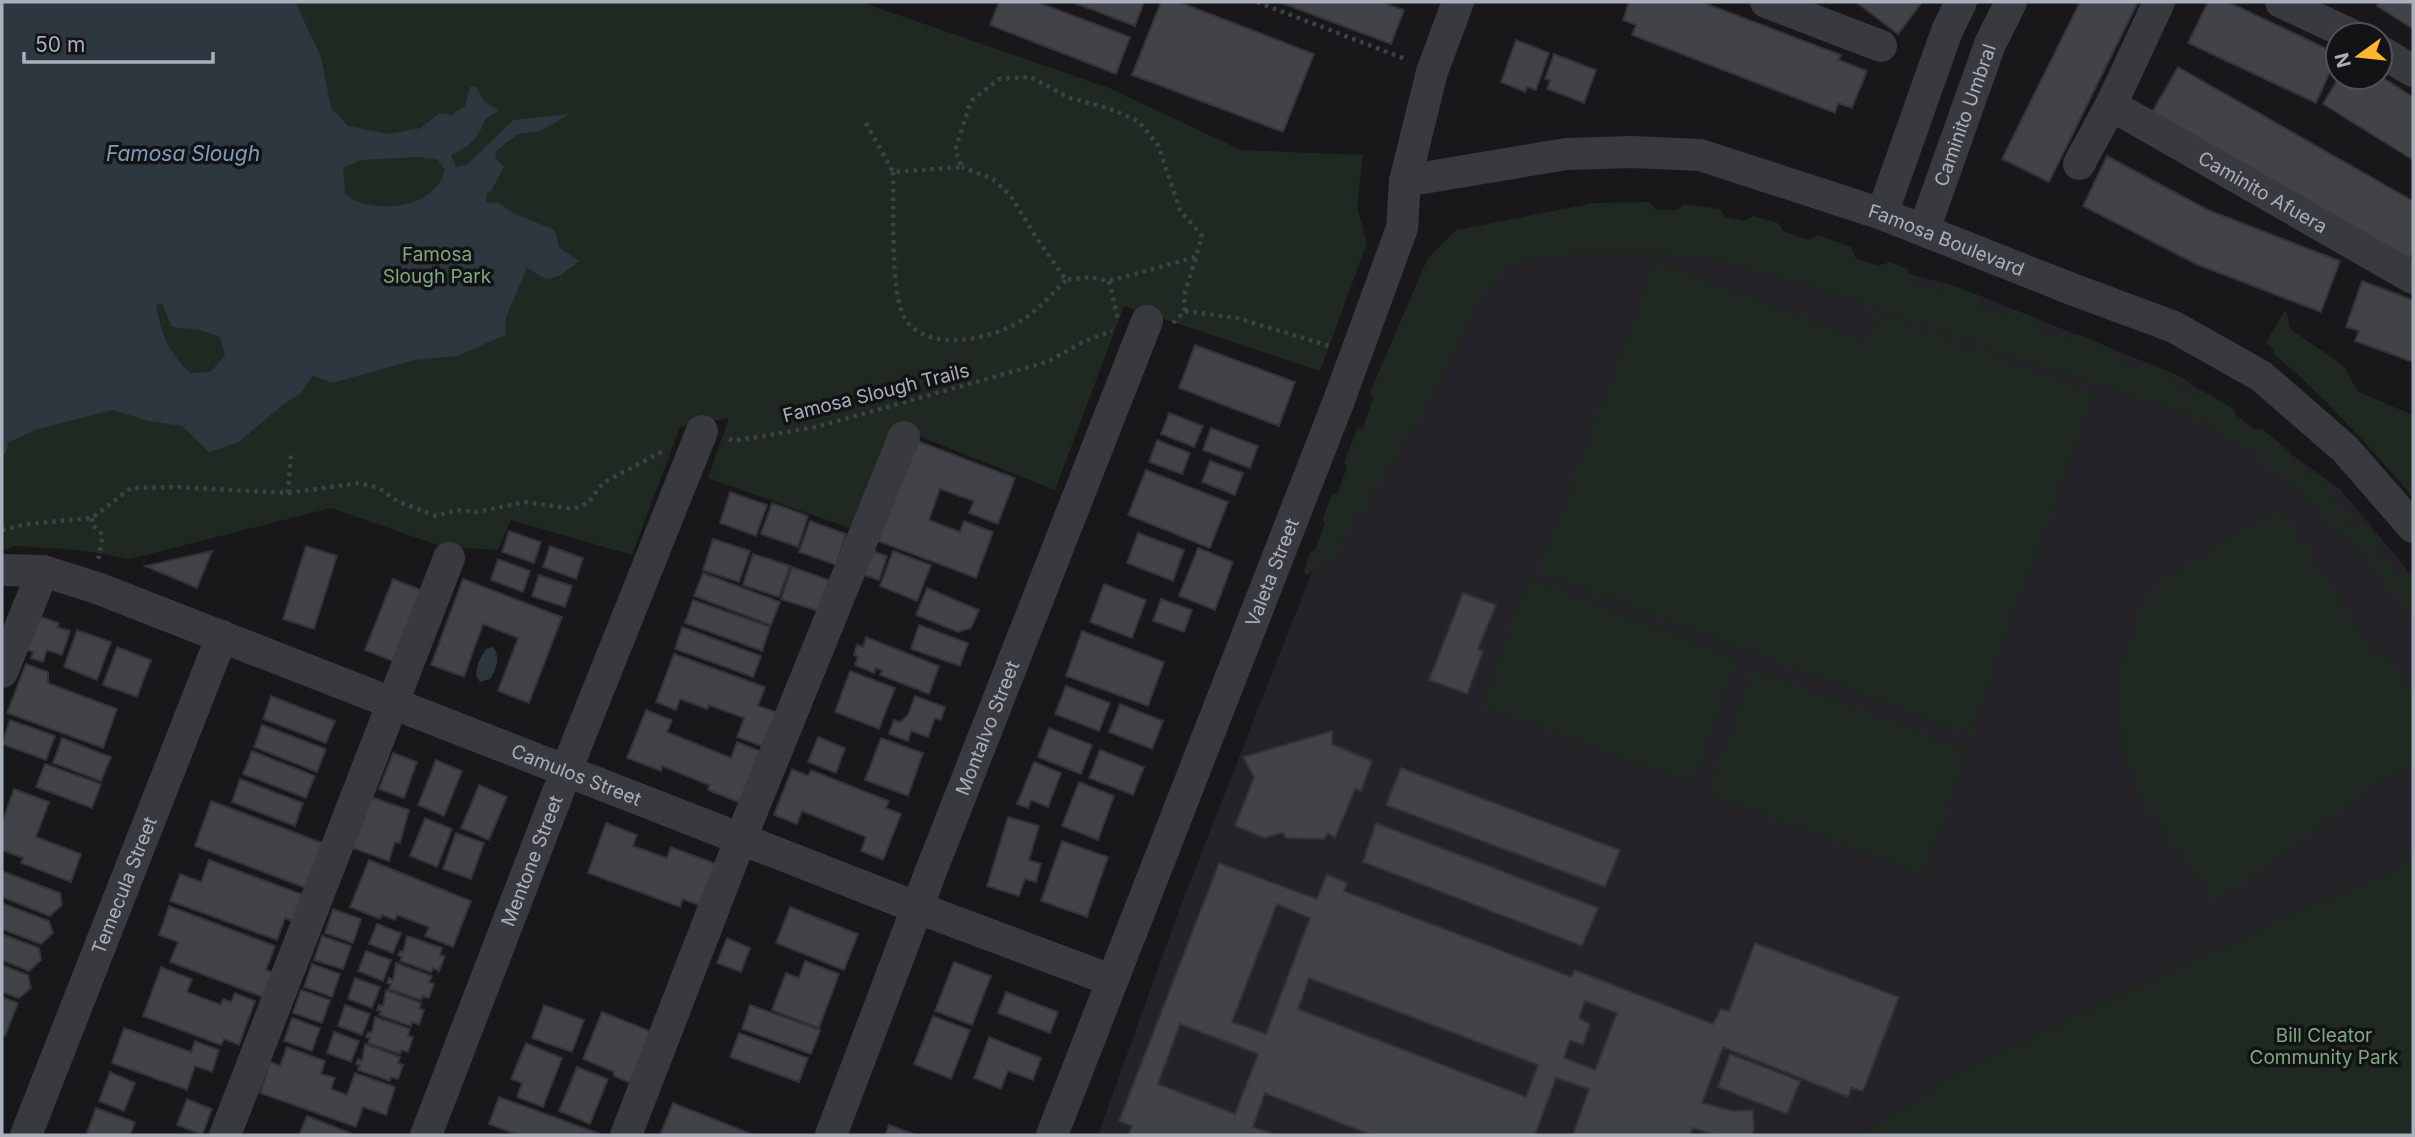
<svg xmlns="http://www.w3.org/2000/svg" width="2415" height="1137" font-family="Inter,sans-serif">
<rect width="100%" height="100%" fill="#18181a"/>
<path fill="#242428" d="M1690 214 1958 287 2180 376 2340 489 2413 577V851L2394 871 2286 915 1953 1075 1860 1135H1098L1181 905 1340 501 1444 246Z"/>
<path fill="#1f2921" d="M2 2H861L1109 88 1241 150 1363 155 1357 207 1367 243 1320 371 1124 306 1055 490 895 427 855 530 708 478 729 418 680 427 632 555 511 520 498 550 440 546 331 508 130 559 78 550 16 546 2 550Z
M1650 202 1656 210H1677L1684 204 1720 209 1725 217 1744 221 1753 216 1778 223 1783 231 1809 240 1818 235 1851 247 1856 259 1877 266 1890 262 1908 269 1909 279 1938 290 1949 285 1974 294 1977 303 2003 315 2012 309 2037 319 2041 330 2068 338 2077 334 2110 348 2114 357 2139 367 2148 363 2175 374 2176 384 2194 394 2203 391 2235 410V418L2252 431 2262 429 2290 452V460L2304 474 2316 473 2336 494 2334 502 2352 523 2363 524 2381 543 2379 554 2397 575 2410 576 2413 579V614L2327 517 2258 456 2189 415 2006 355 1813 287 1716 260 1656 253 1572 254 1534 258 1504 268 1480 301 1429 404 1337 548 1307 575 1304 571 1310 552 1315 549 1325 524 1323 519 1332 494 1338 492 1347 467 1344 462 1357 429 1363 427 1373 399 1370 392 1428 258 1456 230 1595 203Z
M1655 261 1868 342 1879 313 2095 394 1970 735 1538 572Z
M2286 309 2290 329 2344 366 2358 392 2413 415V497C2369 446 2325 397 2273 353L2274 350 2266 342Z
M2277 506 2376 655 2384 651 2413 696V763L2359 797 2216 903 2141 799 2123 756 2118 707 2121 664 2134 626 2148 599 2165 580Z
M1528 579 1739 659 1692 785 1481 705Z
M1753 669 1969 751 1923 875 1707 793Z
M2413 851V1135H1860L1953 1075 2286 915 2394 871Z"/>
<path fill="#2c3740" fill-rule="evenodd" d="M2 2H295L321 57 331 108 348 126 388 134 421 128 439 113 451 115 465 106 470 87 475 86 485 102 499 110 485 119C479 138 469 147 451 155L456 167 467 165 513 120 570 114 540 131 518 134 497 150 495 158 504 167 491 191 487 193 486 202 499 203 515 214 555 230 559 248 579 261 560 276 546 279 527 268 506 317 505 335 457 356 414 360 332 383 313 375 301 393 281 406 239 442 209 452 182 426 149 421 112 410 35 430 9 442 6 452 2 455ZM419 157 438 160 445 170C436 203 395 211 365 204 358 203 351 198 345 194L343 168 360 160ZM162 303 172 327 200 330 220 337 225 356 210 372 191 373C167 351 162 336 156 305Z
M493 647C501 657 496 669 490 679L480 682 476 675 478 663 486 649Z"/>
<path fill="#424348" stroke="#323237" stroke-width="2" fill-rule="evenodd" d="M999 2H1037L1130 37 1116 74 990 25Z
M1072 2H1144L1135 26Z
M1161 2H1179L1314 54 1283 132 1132 75Z
M1279 2H1382L1404 10 1391 44Z
M1629 2H1702L1841 55 1839 60 1867 71 1852 108 1838 103 1835 113 1632 35 1636 25 1623 20Z
M1856 2H1922L1898 34Z
M2080 2H2138L2049 182 2002 159Z
M2208 2H2228L2338 54 2316 103 2188 43Z
M2379 2H2413V29L2377 6Z
M1516 40 1549 53 1536 90 1527 87 1525 92 1501 82Z
M1554 54 1596 70 1584 103 1547 89 1550 80 1545 79Z
M2178 67 2413 201V252L2409 260 2151 114Z
M2380 76 2413 97V160L2323 104 2339 77Z
M2107 156 2208 210 2340 261 2321 312 2196 264 2083 206Z
M2362 281 2413 300V362L2355 341 2359 331 2346 327Z
M1195 345 1295 382 1279 426 1179 388Z
M1169 413 1203 426 1194 447 1161 434Z
M1211 428 1258 446 1250 468 1203 450Z
M915 440 1015 478 998 524 969 513 974 501 940 489 929 520 960 532 964 521 993 532 976 578 878 541Z
M1157 440 1190 453 1182 474 1149 462Z
M1210 461 1243 473 1235 495 1202 482Z
M1146 470 1228 502 1210 548 1128 515Z
M730 492 767 505 756 536 720 523Z
M772 503 808 516 798 547 761 534Z
M810 521 846 534 836 565 799 552Z
M509 531 541 542 534 563 502 552Z
M1138 533 1184 550 1173 581 1127 563Z
M713 539 750 551 739 582 703 570Z
M306 546 337 556 314 629 283 619Z
M550 546 583 558 576 579 543 567Z
M1198 548 1233 562 1215 610 1179 596Z
M212 551 197 588 145 566Z
M872 551 887 556 879 580 864 575Z
M893 551 931 565 917 601 880 586Z
M753 554 790 566 779 597 743 585Z
M498 559 530 571 523 592 491 580Z
M792 567 829 580 818 611 781 599Z
M703 573 780 602 771 625 694 596Z
M539 575 572 586 565 607 532 596Z
M393 579 424 591 395 662 365 650Z
M463 579 562 617 529 703 498 691 518 638 483 624 464 677 431 665Z
M1104 584 1146 600 1132 638 1090 622Z
M927 588 979 610 971 628 958 632 916 615Z
M1463 593 1496 605 1478 649 1483 651 1467 694 1429 680Z
M1161 599 1192 610 1184 632 1153 621Z
M693 600 770 627 762 651 685 623Z
M38 616 59 623 57 627 70 631 62 655 47 650 43 662 31 658 33 652 26 649Z
M919 625 968 643 960 666 911 649Z
M682 627 761 656 753 677 675 649Z
M77 630 111 642 97 680 64 667Z
M1082 631 1164 662 1148 706 1066 676Z
M866 637 939 666 929 694 880 675 882 670 876 668 874 673 855 665 858 657 854 655 857 645 863 647Z
M117 647 151 660 137 697 103 685Z
M674 654 765 687 758 706 778 713 765 747 737 737 744 718 709 705 707 709 680 699 676 710 656 702Z
M26 664 48 672V683L117 709 103 748 7 713Z
M850 671 895 688 879 729 835 712Z
M1066 686 1110 703 1099 731 1055 714Z
M271 696 335 721 326 743 263 719Z
M915 696 945 707 941 720 935 718 928 737 911 731 908 741 889 734 894 720 900 722 908 715Z
M1120 704 1163 721 1152 749 1109 732Z
M646 710 672 720 667 732 731 758 737 742 760 751 740 803 708 790 709 785 662 766 661 771 627 758Z
M10 720 55 736 46 760 2 744Z
M262 725 326 749 317 772 254 747Z
M1049 728 1092 745 1081 774 1038 757Z
M1332 731V744L1372 761 1361 791 1355 789 1335 838 1328 833 1324 839 1286 838 1283 833 1264 838 1235 826 1254 777 1243 757Z
M818 737 845 748 836 773 808 762Z
M62 738 111 757 101 781 53 763Z
M881 738 923 753 908 796 865 780Z
M1100 750 1144 767 1133 795 1089 778Z
M252 751 315 776 306 798 243 774Z
M393 753 417 762 404 798 379 789Z
M436 760 462 771 444 816 418 805Z
M1034 762 1061 773 1048 807 1031 800 1028 808 1017 804Z
M45 764 101 784 92 808 36 787Z
M1401 768 1620 850 1605 887 1386 805Z
M792 769 808 776 811 770 889 801 886 808 901 814 883 860 861 851 866 837 802 811 797 824 774 815Z
M240 779 303 803 295 826 232 802Z
M1079 782 1114 796 1098 840 1062 826Z
M479 785 507 797 489 840 461 828Z
M14 789 49 802 36 837 81 854 71 882 21 863 23 858 2 850V823Z
M368 796 409 810 400 843 395 842 389 861 350 847Z
M211 801 328 845 311 890 195 846Z
M1008 817 1039 826 1029 860 1041 864 1036 882 1025 879 1019 896 987 886Z
M425 818 452 829 437 867 410 856Z
M606 823 637 835 633 846 667 858 671 847 719 865 704 907 683 899 680 907 588 873Z
M1376 823 1598 908 1582 946 1363 862Z
M456 833 484 843 471 879 443 869Z
M1062 841 1108 857 1087 917 1041 901Z
M209 860 304 895 294 922 285 918 277 940 170 901 180 874 201 882Z
M369 860 471 901 453 947 425 936 429 927 397 915 395 920 382 915 380 919 350 907Z
M1219 863 1317 899 1327 874 1347 883 1344 891 1571 977 1575 970 1713 1024 1721 1009 1729 1011 1755 943 1899 997 1863 1091 1851 1088 1848 1097 1723 1047 1702 1103 1733 1111 1753 1110 1754 1130 1752 1135H1714L1693 1128 1690 1135H1573L1589 1089 1556 1078 1535 1135H1371L1265 1093 1253 1127 1276 1135H1128L1132 1126 1119 1121ZM1277 904 1310 918 1266 1034 1232 1022ZM1309 978 1538 1065 1526 1097 1298 1009ZM1585 1001 1617 1013 1595 1070 1564 1058 1570 1040 1583 1045 1590 1024 1579 1018ZM1180 1024 1258 1054 1235 1114 1158 1084Z
M2 871 60 893 62 905 50 916 2 897Z
M2 903 49 921 53 933 41 944 2 929Z
M169 906 275 946 266 970 273 972 263 997 170 962 178 942 159 935Z
M790 907 858 934 844 970 776 943Z
M333 909 361 919 353 943 325 933Z
M377 924 401 933 393 953 369 944Z
M2 934 39 948 41 960 29 971 2 960Z
M322 936 351 946 343 969 314 960Z
M407 936 442 948 440 955 445 956 439 971 433 968 431 972 400 961 402 957 398 955 400 951 403 952Z
M727 938 750 948 741 972 717 963Z
M366 951 391 960 383 981 358 971Z
M805 961 839 974 819 1028 772 1010 786 973 799 978Z
M954 962 991 976 972 1025 935 1011Z
M396 963 432 976 429 982 434 984 429 998 422 996 421 1000 389 989 391 984 387 983 389 978 393 980Z
M312 964 340 974 332 997 304 987Z
M2 965 28 975 31 988 19 998 2 992Z
M161 967 192 979 187 992 221 1005 223 999 231 1002 235 993 255 1001 239 1045 224 1039 221 1045 143 1016Z
M355 978 380 987 372 1008 348 999Z
M301 990 330 1000 322 1023 293 1013Z
M386 990 421 1003 419 1009 424 1010 419 1025 412 1022 411 1026 379 1015 381 1011 377 1010 379 1005 383 1006Z
M1006 992 1058 1012 1050 1033 998 1013Z
M2 997 18 1003 5 1036 2 1035Z
M345 1005 370 1014 362 1035 338 1026Z
M544 1005 584 1020 572 1052 532 1038Z
M750 1005 820 1030 811 1054 742 1029Z
M602 1012 655 1033 635 1085 614 1076V1072L583 1059Z
M933 1016 970 1030 951 1079 914 1064Z
M375 1017 410 1029 408 1036 413 1037 408 1052 401 1050 400 1054 368 1043 370 1038 366 1037 368 1032 372 1033Z
M292 1018 320 1028 312 1051 284 1041Z
M124 1028 191 1052 195 1041 219 1050 212 1072 195 1066 187 1090 112 1063Z
M334 1032 359 1041 351 1062 327 1053Z
M739 1033 808 1058 799 1082 730 1057Z
M989 1037 1041 1058 1033 1080 1008 1071 1001 1089 974 1078Z
M526 1043 562 1058 543 1107 517 1097 522 1083 511 1079Z
M365 1044 400 1057 398 1063 403 1065 398 1079 391 1077 390 1081 358 1070 360 1065 356 1064 358 1059 362 1061Z
M287 1047 325 1061 321 1074 335 1078 331 1089 347 1095 355 1073 395 1087 386 1115 363 1107 356 1127 260 1093 270 1062 280 1066Z
M1730 1054 1800 1081 1787 1114 1718 1087Z
M577 1067 608 1079 590 1124 559 1111Z
M110 1072 135 1083 124 1111 99 1101Z
M499 1097 603 1135H518L489 1124Z
M187 1099 212 1109 202 1135 177 1125Z
M673 1103 754 1135H660Z
M96 1108 135 1122 130 1135H86Z
M307 1116 355 1135H299Z
M889 1125 916 1135H885Z"/>
<g fill="none" stroke-linecap="round" stroke-linejoin="round">
<path stroke="#3e4147" stroke-width="4.5" stroke-dasharray="3.5 5" stroke-linecap="butt" d="M1257 2 1408 60
M866 123 893 172 962 167 955 150 971 101 999 79 1030 77 1070 98 1110 109 1138 121 1158 145 1180 210 1202 236 1196 257 1109 281 1090 277 1066 280 1034 234 1011 196 993 179 962 167
M893 172C894 204 890 292 904 317 926 355 993 339 1022 320 1039 309 1052 294 1066 280
M1109 281 1118 320
M1185 311 1237 318 1330 346
M1173 323 1185 311 1184 295 1196 258
M729 439 733 441 816 427 1047 362 1083 342 1112 331
M288 493 291 454
M92 518 93 526 103 535 98 561
M2 530 28 524 92 518 131 488 176 487 288 493 359 483 379 488 397 501 436 516 457 510 477 512 525 502 573 509 588 503 603 483 663 451"/>
<g stroke="#383a40" stroke-width="32">
<path d="M1766 2 1881 46"/>
<path d="M2281 2 2352 35"/>
<path d="M2380 51 2413 71"/>
<path id="s1" d="M2111 105 2413 278"/>
<path d="M2079 164 2111 105 2159 2"/>
<path id="s2" d="M1405 181 1566 154 1632 152 1700 155 1882 214 2069 288 2174 327 2261 376 2345 449 2413 527"/>
<path d="M1882 214 1947 31 1961 2"/>
<path id="s3" d="M1924 230 1990 44 2011 2"/>
<path id="s4" d="M2 570 43 571 97 588 918 908 1111 980"/>
<path d="M2 672 43 571"/>
<path id="s5" d="M26 1135 222 636"/>
<path d="M225 1135 449 558"/>
<path id="s6" d="M426 1135 577 743 702 431"/>
<path d="M626 1135 741 838 904 437"/>
<path id="s7" d="M831 1135 931 871 1147 321"/>
<path id="s8" d="M1052 1135 1338 403 1402 228 1405 181 1432 72 1458 2"/>
</g>
</g>
<g text-anchor="middle" dominant-baseline="central" stroke-width="7" stroke-linejoin="round" paint-order="stroke">
<g font-size="19" fill="#a9afbb" stroke="#131315">
<text stroke="none"><textPath href="#s3" startOffset="122">Caminito Umbral</textPath></text>
<text stroke="none"><textPath href="#s1" startOffset="175">Caminito Afuera</textPath></text>
<text stroke="none"><textPath href="#s2" startOffset="558">Famosa Boulevard</textPath></text>
<text transform="translate(876 393) rotate(-14)">Famosa Slough Trails</text>
<text stroke="none"><textPath href="#s8" startOffset="604">Valeta Street</textPath></text>
<text stroke="none"><textPath href="#s7" startOffset="436">Montalvo Street</textPath></text>
<text stroke="none"><textPath href="#s4" startOffset="612">Camulos Street</textPath></text>
<text stroke="none"><textPath href="#s6" startOffset="294">Mentone Street</textPath></text>
<text stroke="none"><textPath href="#s5" startOffset="268">Temecula Street</textPath></text>
</g>
<g font-size="19" fill="#7ea881" stroke="#131315">
<text x="437" y="254">Famosa<tspan x="437" dy="22">Slough Park</tspan></text>
<text x="2324" y="1035">Bill Cleator<tspan x="2324" dy="22">Community Park</tspan></text>
</g>
<g font-size="21" font-style="italic" fill="#7d9db9" stroke="#131315">
<text x="183" y="153">Famosa Slough</text>
</g>
</g>
<rect width="2415" height="1137" fill="none" stroke="#a9afbb" stroke-width="7"/>
<g transform="translate(2359 56) rotate(255)"><circle r="33" fill="#131315" stroke="#4f5157" stroke-width="2"/>
<path d="M0-5L12 26L0 18L-12 26Z" fill="#ffb72b"/>
<text y="-10" font-size="19" font-weight="bold" text-anchor="middle" fill="#a9afbb">N</text>
</g>
<path d="M24 52v10h189v-10" fill="none" stroke="#a9afbb" stroke-width="3.5"/>
<text x="35" y="52" font-size="21" fill="#a9afbb" stroke="#131315" stroke-width="5" paint-order="stroke">50 m</text>
</svg>
